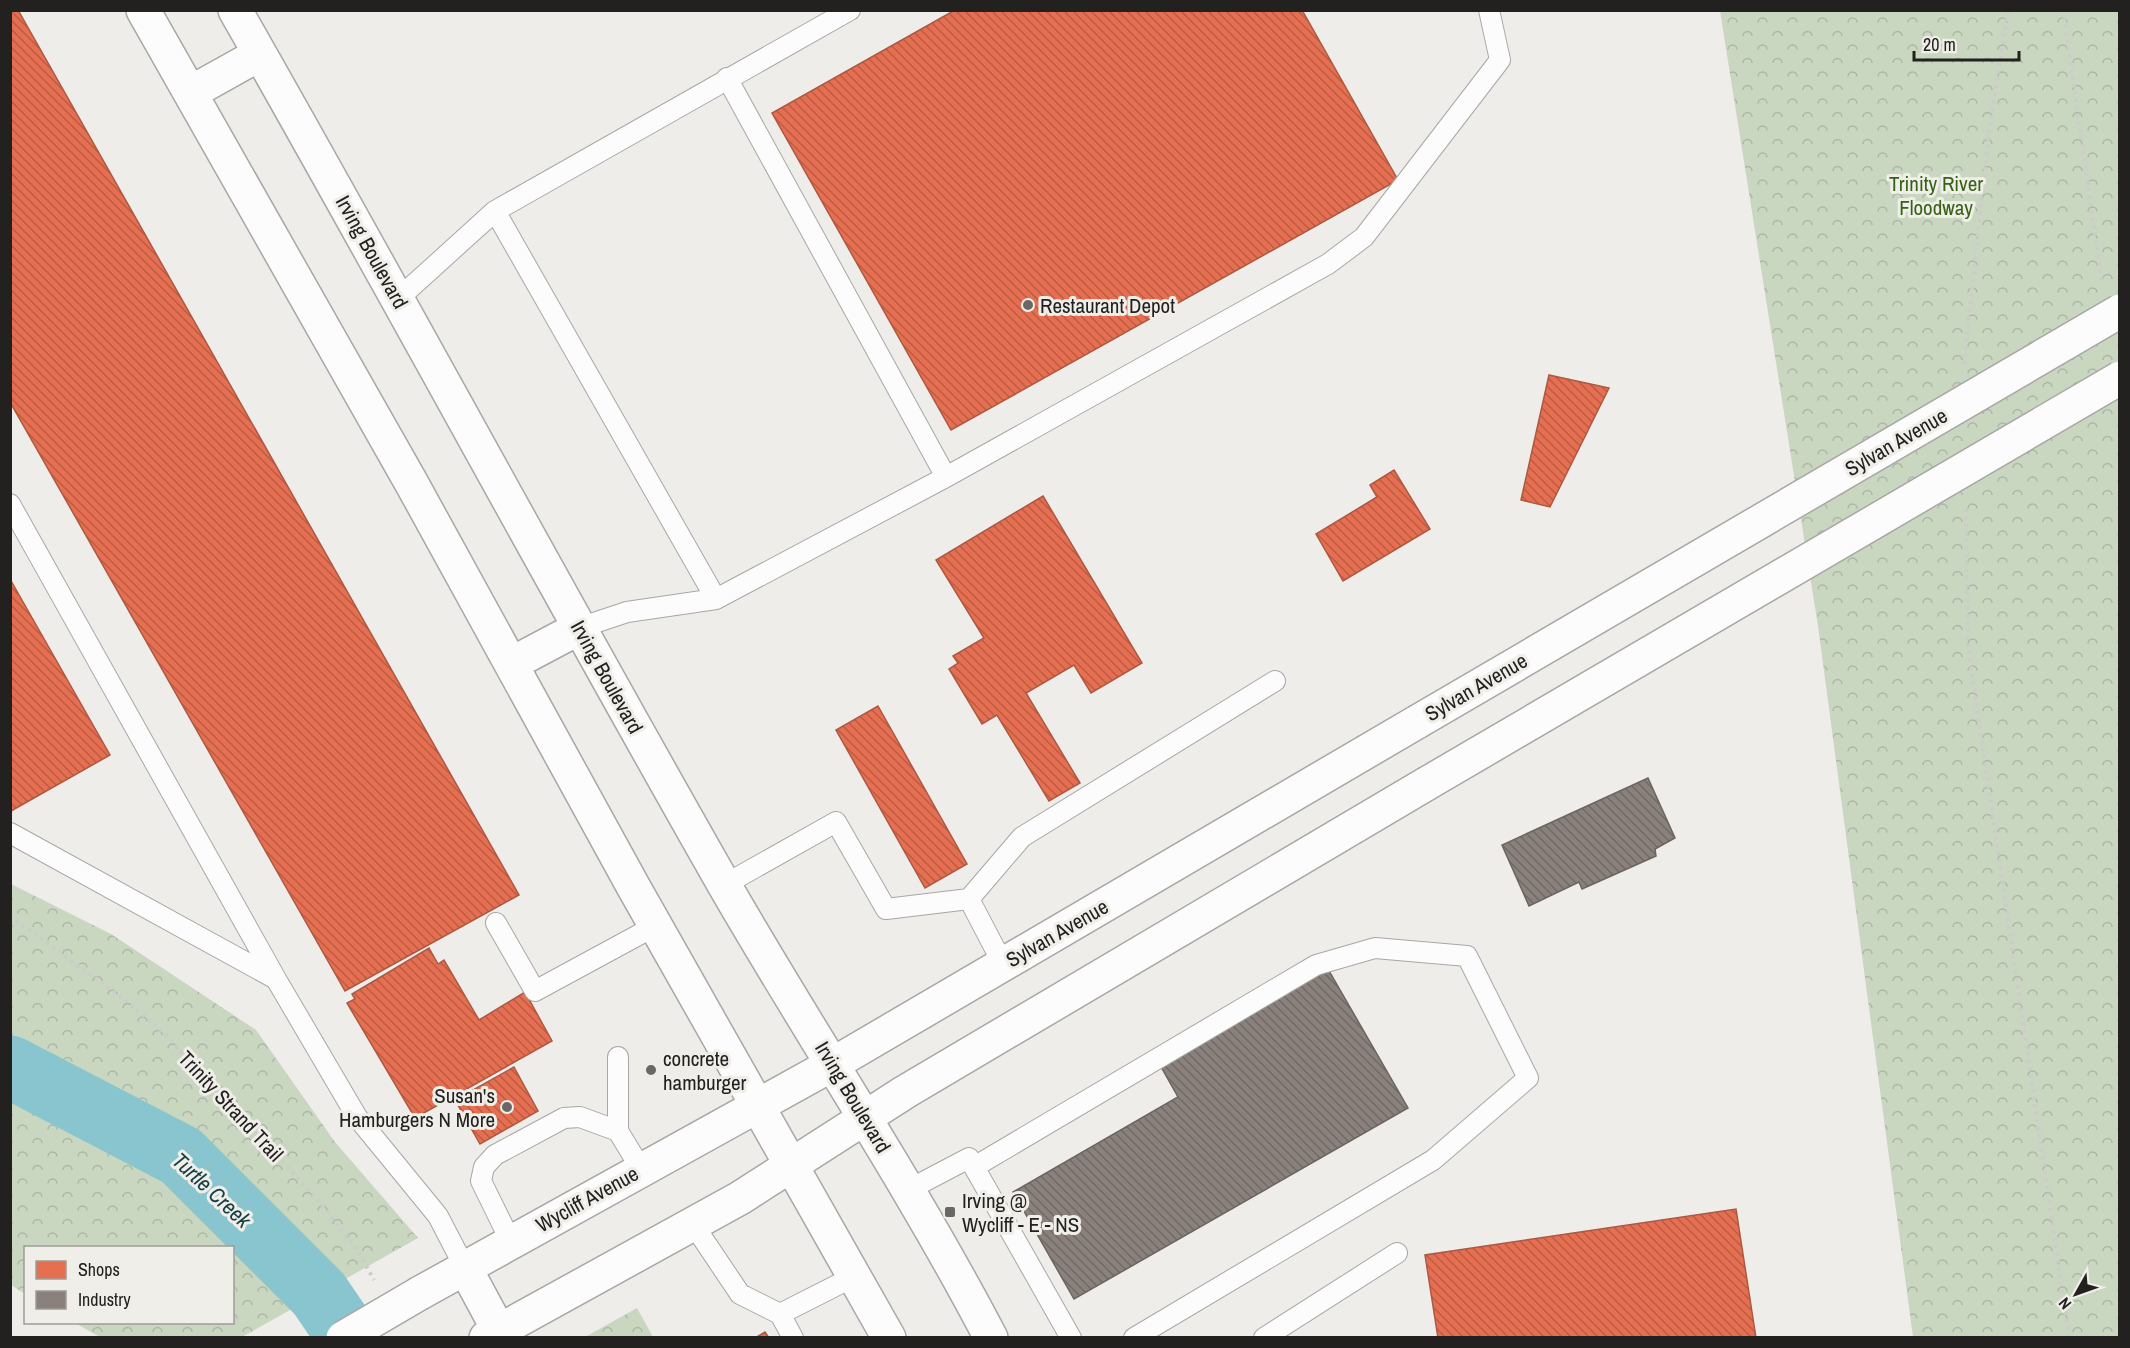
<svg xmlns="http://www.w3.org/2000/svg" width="2130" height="1348" font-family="'Archivo Narrow',sans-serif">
<defs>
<pattern id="park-crowns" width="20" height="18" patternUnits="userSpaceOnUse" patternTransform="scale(1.5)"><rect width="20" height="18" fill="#c9d6c0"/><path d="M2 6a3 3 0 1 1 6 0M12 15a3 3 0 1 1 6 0" fill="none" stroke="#acb7a5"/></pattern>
<pattern id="shops-back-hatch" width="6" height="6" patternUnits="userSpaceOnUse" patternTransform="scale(1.5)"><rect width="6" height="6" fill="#e76f51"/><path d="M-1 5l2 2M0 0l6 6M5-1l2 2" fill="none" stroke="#bb5b43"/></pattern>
<pattern id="industry-back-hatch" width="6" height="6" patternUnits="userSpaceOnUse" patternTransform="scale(1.5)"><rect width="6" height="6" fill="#8a817c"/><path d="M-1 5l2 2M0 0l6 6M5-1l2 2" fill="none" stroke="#706965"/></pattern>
</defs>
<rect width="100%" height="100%" fill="#eeedea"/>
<path fill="url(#park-crowns)" d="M1720 11H2119V1337H1913L1818 626Z
M11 884 111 934 256 1030 335 1142 418 1238 242 1337H100L75 1323 232 1322V1248H26L25 1294 11 1285Z
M637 1308 653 1337H585Z"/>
<path fill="url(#shops-back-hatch)" stroke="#ac5842" stroke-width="1.5" d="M10 10H18L519 895 345 991 10 402Z
M955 10H1302L1398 180 951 430 772 113Z
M1549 375 1609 388 1550 507 1521 500Z
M1394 470 1430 529 1343 581 1316 534 1377 497 1370 485Z
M1043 496 1142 663 1091 693 1074 665 1026 693 1080 783 1049 801 997 715 982 724 949 669 958 663 953 656 984 638 936 560Z
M10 579 110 755 11 811 10 810Z
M878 706 967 864 925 888 836 730Z
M429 948 438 964 444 960 479 1020 525 992 552 1041 415 1118 347 1003 355 999 352 994Z
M514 1067 538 1111 480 1144 455 1100Z
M1736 1209 1756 1338H1438L1425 1255Z
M765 1332 769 1338H755Z"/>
<path fill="url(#industry-back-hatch)" stroke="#6b6460" stroke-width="1.5" d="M1648 778 1675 838 1655 849 1656 856 1582 889 1579 882 1529 906 1502 845Z
M1328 969 1408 1108 1074 1299 1013 1192 1178 1097 1160 1065Z"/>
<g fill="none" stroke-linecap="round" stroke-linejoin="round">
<path stroke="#88c5cf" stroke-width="63" d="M10 1067 181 1156 319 1294 349 1338"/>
<defs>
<path id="lane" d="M727 78 946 477
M495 211 716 599
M399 298 495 211 850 10
M10 504 276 979
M579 628 627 612 716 599 946 477 1328 264 1364 237 1500 60 1489 10
M10 833 276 979 357 1117 438 1216 465 1268
M724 885 836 822 886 909 969 899
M496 923 535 991 655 926
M1003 964 969 899 1022 837 1275 681
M618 1057V1131L641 1169
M974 1167 1316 965 1375 948 1467 956 1528 1078 1433 1160 1134 1338
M908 1190 969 1158 1071 1338
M693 1224 740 1294 780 1314
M511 1242 481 1181 484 1167 495 1155 564 1118 580 1117 618 1131
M793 1338 780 1314 853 1277
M1264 1338 1397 1253"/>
<path id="secondary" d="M143 10 412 484 633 886 889 1338
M235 10C400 299 557 592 722 881 810 1034 909 1181 991 1338
M190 93 260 54
M513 663 579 628
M465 1268 499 1331
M420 1293 833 1064 1417 722
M486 1338 740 1198 905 1092 1426 784"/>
</defs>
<use href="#lane" stroke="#a8a7a4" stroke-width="22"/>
<use href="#secondary" stroke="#a8a7a4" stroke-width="36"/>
<path stroke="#cccccb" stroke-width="4" stroke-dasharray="3 4.5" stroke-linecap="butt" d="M2063 10 2102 283
M1964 364 1989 132 2008 10
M1966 509 1968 646 2069 1338
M10 916 128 1002 163 1032 315 1197 356 1248 374 1280"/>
<use href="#lane" stroke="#fcfcfc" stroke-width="20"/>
<use href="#secondary" stroke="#fcfcfc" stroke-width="33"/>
<defs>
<path id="secondary-bridge" d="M1417 722 2120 311
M1426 784 2120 378
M343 1338 420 1293"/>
</defs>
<use href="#secondary-bridge" stroke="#a8a7a4" stroke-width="36" stroke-linecap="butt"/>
<use href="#secondary-bridge" stroke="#fcfcfc" stroke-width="33"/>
</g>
<g fill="#696866" stroke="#f0eee8" stroke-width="2">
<circle cx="1028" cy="305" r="6"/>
<circle cx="651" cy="1070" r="6"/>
<circle cx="507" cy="1107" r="6"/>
<rect x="944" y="1206" width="12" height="12" rx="3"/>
</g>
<g text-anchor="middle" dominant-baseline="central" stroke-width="6" stroke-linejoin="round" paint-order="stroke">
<g font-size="21" fill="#356316" stroke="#f0eee8">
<text x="1936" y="183">Trinity River<tspan x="1936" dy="24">Floodway</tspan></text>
</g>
<g font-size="21" fill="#22211f" stroke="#f0eee8">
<text transform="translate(372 252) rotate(61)">Irving Boulevard</text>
<text transform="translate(1896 442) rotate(-30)">Sylvan Avenue</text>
<text transform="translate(607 677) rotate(61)">Irving Boulevard</text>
<text transform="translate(1476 687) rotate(-30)">Sylvan Avenue</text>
<text transform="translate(1057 933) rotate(-30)">Sylvan Avenue</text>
<text transform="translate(853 1097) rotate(59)">Irving Boulevard</text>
<text transform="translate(231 1106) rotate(47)">Trinity Strand Trail</text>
<text transform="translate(587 1199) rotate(-29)">Wycliff Avenue</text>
</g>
<g font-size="21" fill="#22211f" stroke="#f0eee8" text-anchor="start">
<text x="1040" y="305">Restaurant Depot</text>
<text x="663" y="1058">concrete<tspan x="663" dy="24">hamburger</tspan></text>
<text x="495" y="1095" text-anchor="end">Susan's<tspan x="495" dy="24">Hamburgers N More</tspan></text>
<text x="962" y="1200">Irving @<tspan x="962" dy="24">Wycliff - E - NS</tspan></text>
</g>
<g font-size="22" font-style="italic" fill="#143d44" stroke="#f0eee8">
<text transform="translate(212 1190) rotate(43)">Turtle Creek</text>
</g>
</g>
<rect width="2130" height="1348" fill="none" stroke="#22211f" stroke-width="24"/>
<rect x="24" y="1246" width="210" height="78" fill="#f0eee8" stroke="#9e9c98" stroke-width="1.5"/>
<rect x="36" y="1261" width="30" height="18" fill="#e76f51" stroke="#9e9c98" stroke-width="1.5"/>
<text x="78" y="1276" font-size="18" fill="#22211f">Shops</text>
<rect x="36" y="1291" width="30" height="18" fill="#8a817c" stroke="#9e9c98" stroke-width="1.5"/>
<text x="78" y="1306" font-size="18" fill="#22211f">Industry</text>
<g transform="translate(2076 1294) rotate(230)" stroke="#f0eee8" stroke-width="4.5" paint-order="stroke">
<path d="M0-4.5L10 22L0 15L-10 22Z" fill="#22211f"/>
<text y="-9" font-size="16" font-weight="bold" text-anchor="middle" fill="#22211f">N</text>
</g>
<path d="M1914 51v9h105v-9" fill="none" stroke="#22211f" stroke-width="3"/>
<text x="1923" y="51" font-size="18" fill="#22211f" stroke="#f0eee8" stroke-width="4.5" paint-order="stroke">20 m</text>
</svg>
